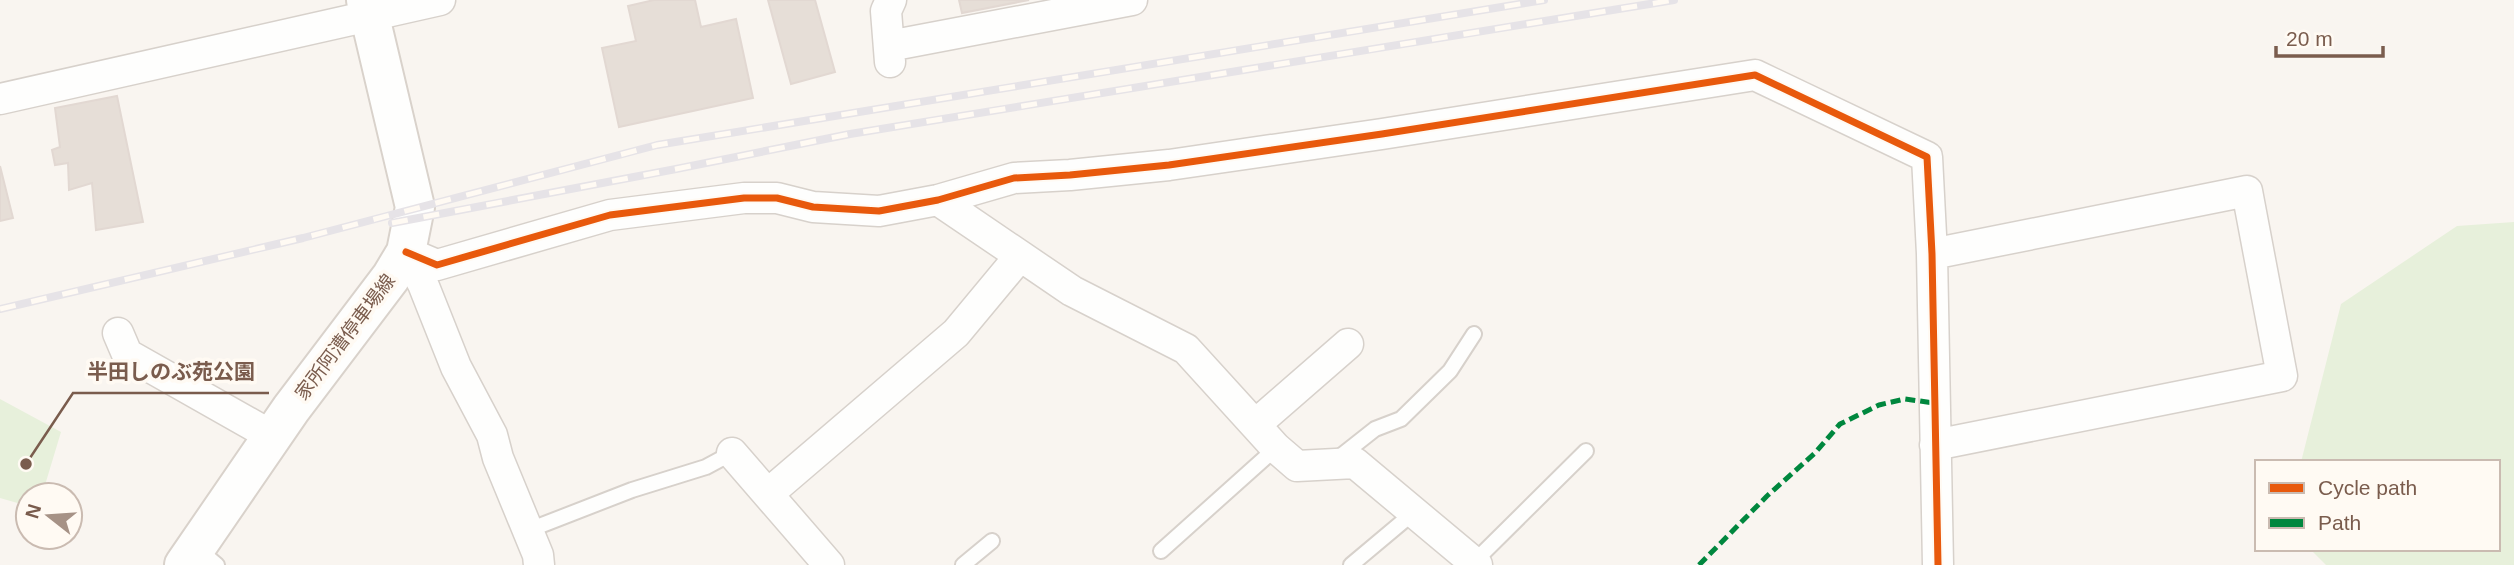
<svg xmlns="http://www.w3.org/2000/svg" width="2514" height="565" font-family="Helvetica,'Noto Sans JP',sans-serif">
<rect width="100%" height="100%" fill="#f9f5f0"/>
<path fill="#e7f0db" d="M2514 222V565H2326L2310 549H2498V462H2301L2341 304 2457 226Z
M0 399 61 432 42 495H28V506L0 498Z"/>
<path fill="#e6ded7" stroke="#e2d8d2" stroke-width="2" d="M654 0H695L701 27 736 19 753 98 619 127 602 48 636 41 628 6Z
M768 0H815L835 72 791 84Z
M959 0H1029L962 13Z
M117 96 143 222 96 230 92 183 69 190 68 163 55 165 52 150 60 147 55 108Z
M0 166 13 218 0 221Z"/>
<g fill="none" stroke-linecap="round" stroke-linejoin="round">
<defs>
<path id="lane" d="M1337 459 1375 429 1401 419 1450 371 1474 334
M529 530 632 490 706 467 732 453
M197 548 217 565
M1161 551 1276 448
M1474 562 1586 451
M963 565 992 541
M1351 565 1413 513"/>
<path id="street" d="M889 46 1132 0
M890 62 886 11 891 0
M0 99 440 0
M938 200 1072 291 1186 349 1276 448 1297 466 1355 463 1477 565
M406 252 437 265 610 215 744 198H777L813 207 879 211 938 200 1014 178 1070 175 1169 165 1382 134 1755 75 1927 157 1932 254 1938 565
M406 252 423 284 456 367 492 435 498 458 538 555 539 565
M1932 254 2247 191 2282 376 1935 445
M118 333 127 354 272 436
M1256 424 1348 344
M732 453 829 565
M769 493 956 333 1020 256"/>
<path id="secondary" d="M184 565 291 409 391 277 406 252 415 207 366 0"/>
</defs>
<use href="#lane" stroke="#d7d1cb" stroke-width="18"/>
<use href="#street" stroke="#d7d1cb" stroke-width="33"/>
<use href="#secondary" stroke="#d9d2cb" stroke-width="42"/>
<use href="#lane" stroke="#fefefd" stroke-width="14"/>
<use href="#street" stroke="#fefefd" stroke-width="30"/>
<use href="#secondary" stroke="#fefefd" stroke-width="38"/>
<defs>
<path id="rail" d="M392 223 676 169 850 134 1674 0
M0 309 303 238 657 145 1544 0"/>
</defs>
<use href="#rail" stroke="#e6e3e7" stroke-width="8"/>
<use href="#rail" stroke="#fffaf3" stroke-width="5" stroke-dasharray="16" stroke-linecap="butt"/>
<path stroke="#00873e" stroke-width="5" stroke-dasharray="10 5" stroke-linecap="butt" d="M1699 565 1767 496 1815 453 1840 424 1879 405 1905 399 1934 403"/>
<defs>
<path id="cycleway" d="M406 252 437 265 610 215 744 198H777L813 207 879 211 938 200 1014 178 1070 175 1169 165 1382 134 1755 75 1927 157 1932 254 1938 565"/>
</defs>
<use href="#cycleway" stroke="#fffaf3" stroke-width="11"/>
<use href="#cycleway" stroke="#e8590c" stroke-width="7"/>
</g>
<g text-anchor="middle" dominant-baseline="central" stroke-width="7" stroke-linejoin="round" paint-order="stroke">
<g font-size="19" fill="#7a5c4d" stroke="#fffaf3">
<text transform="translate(345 337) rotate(-53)">家所阿漕停車場線</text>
</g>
</g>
<path fill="none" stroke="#7a5c4d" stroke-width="2.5" d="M26 464L73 393H269"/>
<circle fill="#7a5c4d" stroke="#fffaf3" stroke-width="2.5" cx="26" cy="464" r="7"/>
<g font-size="21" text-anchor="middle" font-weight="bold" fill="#7a5c4d" stroke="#fffaf3" stroke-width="7" stroke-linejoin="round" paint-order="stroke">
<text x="171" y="379">半田しのぶ苑公園</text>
</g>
<rect x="2255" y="460" width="245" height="91" fill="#fffaf3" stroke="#cabbb1" stroke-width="2"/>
<rect x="2269" y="483" width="35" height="10" fill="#e8590c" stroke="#cabbb1" stroke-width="2"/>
<text x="2318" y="495" font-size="21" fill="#7a5c4d">Cycle path</text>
<rect x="2269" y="518" width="35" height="10" fill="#00873e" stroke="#cabbb1" stroke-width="2"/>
<text x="2318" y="530" font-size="21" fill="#7a5c4d">Path</text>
<g transform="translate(49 516) rotate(287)"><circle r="33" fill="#fffaf3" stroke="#cabbb1" stroke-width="2"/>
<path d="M0-5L12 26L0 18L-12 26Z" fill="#a69286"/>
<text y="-10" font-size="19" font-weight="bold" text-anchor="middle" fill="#7a5c4d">N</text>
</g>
<path d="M2276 46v10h107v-10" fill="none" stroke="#7a5c4d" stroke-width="3.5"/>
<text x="2286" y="46" font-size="21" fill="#7a5c4d" stroke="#fffaf3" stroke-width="5" paint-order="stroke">20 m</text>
</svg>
